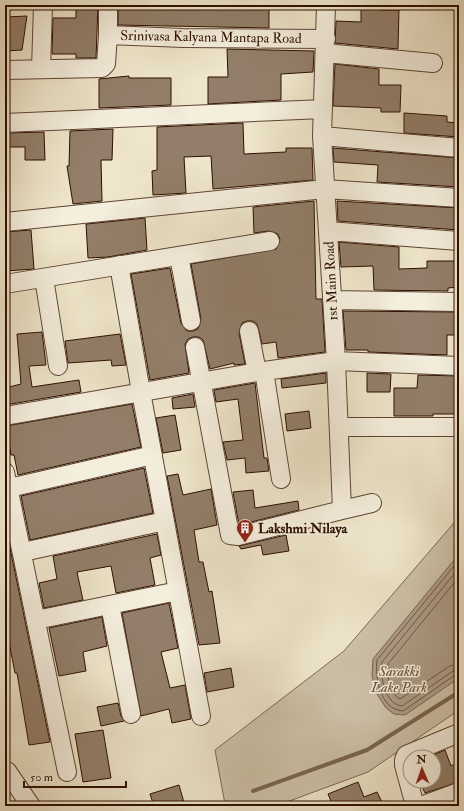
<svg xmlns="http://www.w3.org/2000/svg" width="464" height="811" font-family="'IM FELL Double Pica',serif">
<rect width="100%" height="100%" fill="#eee5ca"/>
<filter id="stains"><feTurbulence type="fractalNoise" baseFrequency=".005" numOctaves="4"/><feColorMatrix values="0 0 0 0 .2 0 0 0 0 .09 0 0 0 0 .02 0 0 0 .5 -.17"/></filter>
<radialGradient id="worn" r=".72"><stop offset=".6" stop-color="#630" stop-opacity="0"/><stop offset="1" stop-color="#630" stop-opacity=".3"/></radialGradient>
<path fill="#cdc1a8" stroke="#7e6854" d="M459 517V710L368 772 284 803 225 804 215 750 344 651Z"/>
<path fill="#ad9c86" stroke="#7a6451" d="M459 554V678L405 715 394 714 386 708 377 694 372 676 373 659Z"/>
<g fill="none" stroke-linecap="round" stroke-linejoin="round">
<path stroke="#6e5644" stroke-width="1" d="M459 560 377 660C375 679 380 709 403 711L455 675H459
M459 568 382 662C380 675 384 704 402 706L453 671 459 670
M459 577 388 664C387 675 389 694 400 699L450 666 459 664"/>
<path stroke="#7a6451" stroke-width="4" d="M253 791 367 750 459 692"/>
</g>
<path fill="#927e6a" stroke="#2e0f01" d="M76 5H98L96 58H76V54H52L53 18H76Z
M118 5H269V28L118 25Z
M361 5H381V10H399L398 49 335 43 336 21 361 22Z
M27 16 22 50 5 51V17Z
M227 49 314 51 313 72 281 74V100L208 104V77H228Z
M335 64 379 69V85H401L400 112H381V108L333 106Z
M129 76V78H171V105L99 108V79Z
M404 113 447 116V122L459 123V137L404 133Z
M243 123 244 154 286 152V148H312L313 180 213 189 211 156 184 157 186 193 153 195 152 171 157 170V127Z
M113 129 112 160H101L102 201 73 204 67 166H69L70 131Z
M44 132 45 160H25V147H5V133Z
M333 148 459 158V187L377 182 378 165 334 162Z
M314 201 316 299H322L325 352 278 358 276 342 262 344 257 324 253 321H247L242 323 239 333 245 364 234 365V363L210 369 203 340 199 337H193L188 339 185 344 189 373 150 380 131 274 170 268 181 323 187 331H193L198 329 201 319 191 264 276 249 280 240 278 234 269 231 254 233 253 207Z
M337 201 459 208V230L338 221Z
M145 218 147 250 108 257 88 258 86 224Z
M31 230 34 269 5 271V232Z
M339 242 399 247V269L427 268V261H459V287L448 288V291L374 290 373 266 341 267Z
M343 311 459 312V335H447V355L368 352V350H346Z
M42 332 46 365 29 366 32 387 79 380 81 392 5 405V388L21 384 17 334Z
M120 334 126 365 112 366 111 360 68 363 65 341Z
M326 373V383L282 388 281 379Z
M367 373 391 374 390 392H367Z
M418 375 459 376V414H433V416H394V388H417Z
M255 383 264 458H267L269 471 246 473 245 458 227 460 223 442 243 440 238 399 216 402 214 390Z
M193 394 195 407 173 409 172 398Z
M132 404 141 447 18 475 14 455H11L6 426Z
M309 411 311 428 287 431 285 414Z
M175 415 181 450 163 453 156 418Z
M144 468 153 513 30 540 21 496Z
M178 474 183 495 211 489 217 525 194 530 199 562H203L209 592 212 591 220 643 199 645 167 476Z
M253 490 255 508 298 501 299 510 239 525 233 492Z
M5 524 50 742 29 745 17 673H15L5 622Z
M157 534 161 555 150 558 155 585 116 593 111 566 77 572 83 600 44 608 39 583 57 579 53 556Z
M286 535 289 551 263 555 261 545 241 549 239 546Z
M169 603 178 648 161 652 170 688 185 685 191 719 172 723 169 709 141 716 122 613Z
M102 617 107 646 83 652 86 671 59 676 49 628Z
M231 668 234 687 207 692 204 673Z
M118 703 121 716 124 721 101 726 97 707Z
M103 730 111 778 83 782 75 734Z
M445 750 451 766 459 762V782L425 793 419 781H434V757H429Z
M358 782 364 797 377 792 384 806H333L328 794Z
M179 785 185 806H154L150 794Z"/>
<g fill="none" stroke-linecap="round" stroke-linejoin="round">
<defs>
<path id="minor" d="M108 5V35
M326 5 322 136 336 361 342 510 372 503
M325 53 433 63
M41 69 43 5
M5 70 102 68 106 64 108 35 183 38 326 39
M5 123 323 109
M322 136 459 148
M5 222 325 189 459 198
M328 231 459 241
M179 256 191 321
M119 265 141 392 201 716
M44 278 58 366
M5 284 270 241
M332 300 459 302
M249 331 257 372
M195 347 230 535 238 536 342 510
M264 371 281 479
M5 416 257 372 336 361 459 366
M339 427H458
M5 472 67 772
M9 488 153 455
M23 552 165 521
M110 605 131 714
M36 620 178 591
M7 771 31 806
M415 806 404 765V760L406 755 459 733
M421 806 459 792"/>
</defs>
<use href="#minor" stroke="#5e4433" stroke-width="20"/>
<use href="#minor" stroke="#f4eedd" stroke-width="18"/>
</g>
<defs>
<symbol id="building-pin" viewBox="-11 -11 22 30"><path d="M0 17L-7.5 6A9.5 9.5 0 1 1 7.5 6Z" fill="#8f2418" stroke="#f4eedd"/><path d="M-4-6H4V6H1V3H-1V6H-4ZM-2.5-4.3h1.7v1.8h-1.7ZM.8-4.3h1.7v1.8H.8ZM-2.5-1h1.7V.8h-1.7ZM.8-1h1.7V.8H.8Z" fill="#fff"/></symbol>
</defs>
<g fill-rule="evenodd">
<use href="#building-pin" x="235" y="518" width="20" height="27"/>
</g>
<g text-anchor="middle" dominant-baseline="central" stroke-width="3" stroke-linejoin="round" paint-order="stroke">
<g font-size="14" fill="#2e0f01" stroke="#f4eedd">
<text transform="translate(211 37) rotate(1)">Srinivasa Kalyana Mantapa Road</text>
<text transform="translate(331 281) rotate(-93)">1st Main Road</text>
</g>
<g font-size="14" font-weight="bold" fill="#2e0f01" stroke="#f4eedd" text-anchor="start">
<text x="258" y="528">Lakshmi Nilaya</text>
</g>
<g font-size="14" font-style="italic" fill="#664d3b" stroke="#f4eedd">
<text x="399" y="671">Sarakki<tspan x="399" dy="16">Lake Park</tspan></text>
</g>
</g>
<rect width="464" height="811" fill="none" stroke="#eee5ca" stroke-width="20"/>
<rect x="6" y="6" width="452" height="799" fill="none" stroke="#2e0f01" stroke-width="2"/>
<rect x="10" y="10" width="444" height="791" fill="none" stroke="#2e0f01"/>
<g transform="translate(422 769) rotate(358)"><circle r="19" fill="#f4eedd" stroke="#a59585"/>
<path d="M0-3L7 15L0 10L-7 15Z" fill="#8f2418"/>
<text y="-6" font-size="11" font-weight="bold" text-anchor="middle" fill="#2e0f01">N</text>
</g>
<path d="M24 781v6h102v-6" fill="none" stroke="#2e0f01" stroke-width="2"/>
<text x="30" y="781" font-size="12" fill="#2e0f01" stroke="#f4eedd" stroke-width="3" paint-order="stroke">50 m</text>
<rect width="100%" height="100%" filter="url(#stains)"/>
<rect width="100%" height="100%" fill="url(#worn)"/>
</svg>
